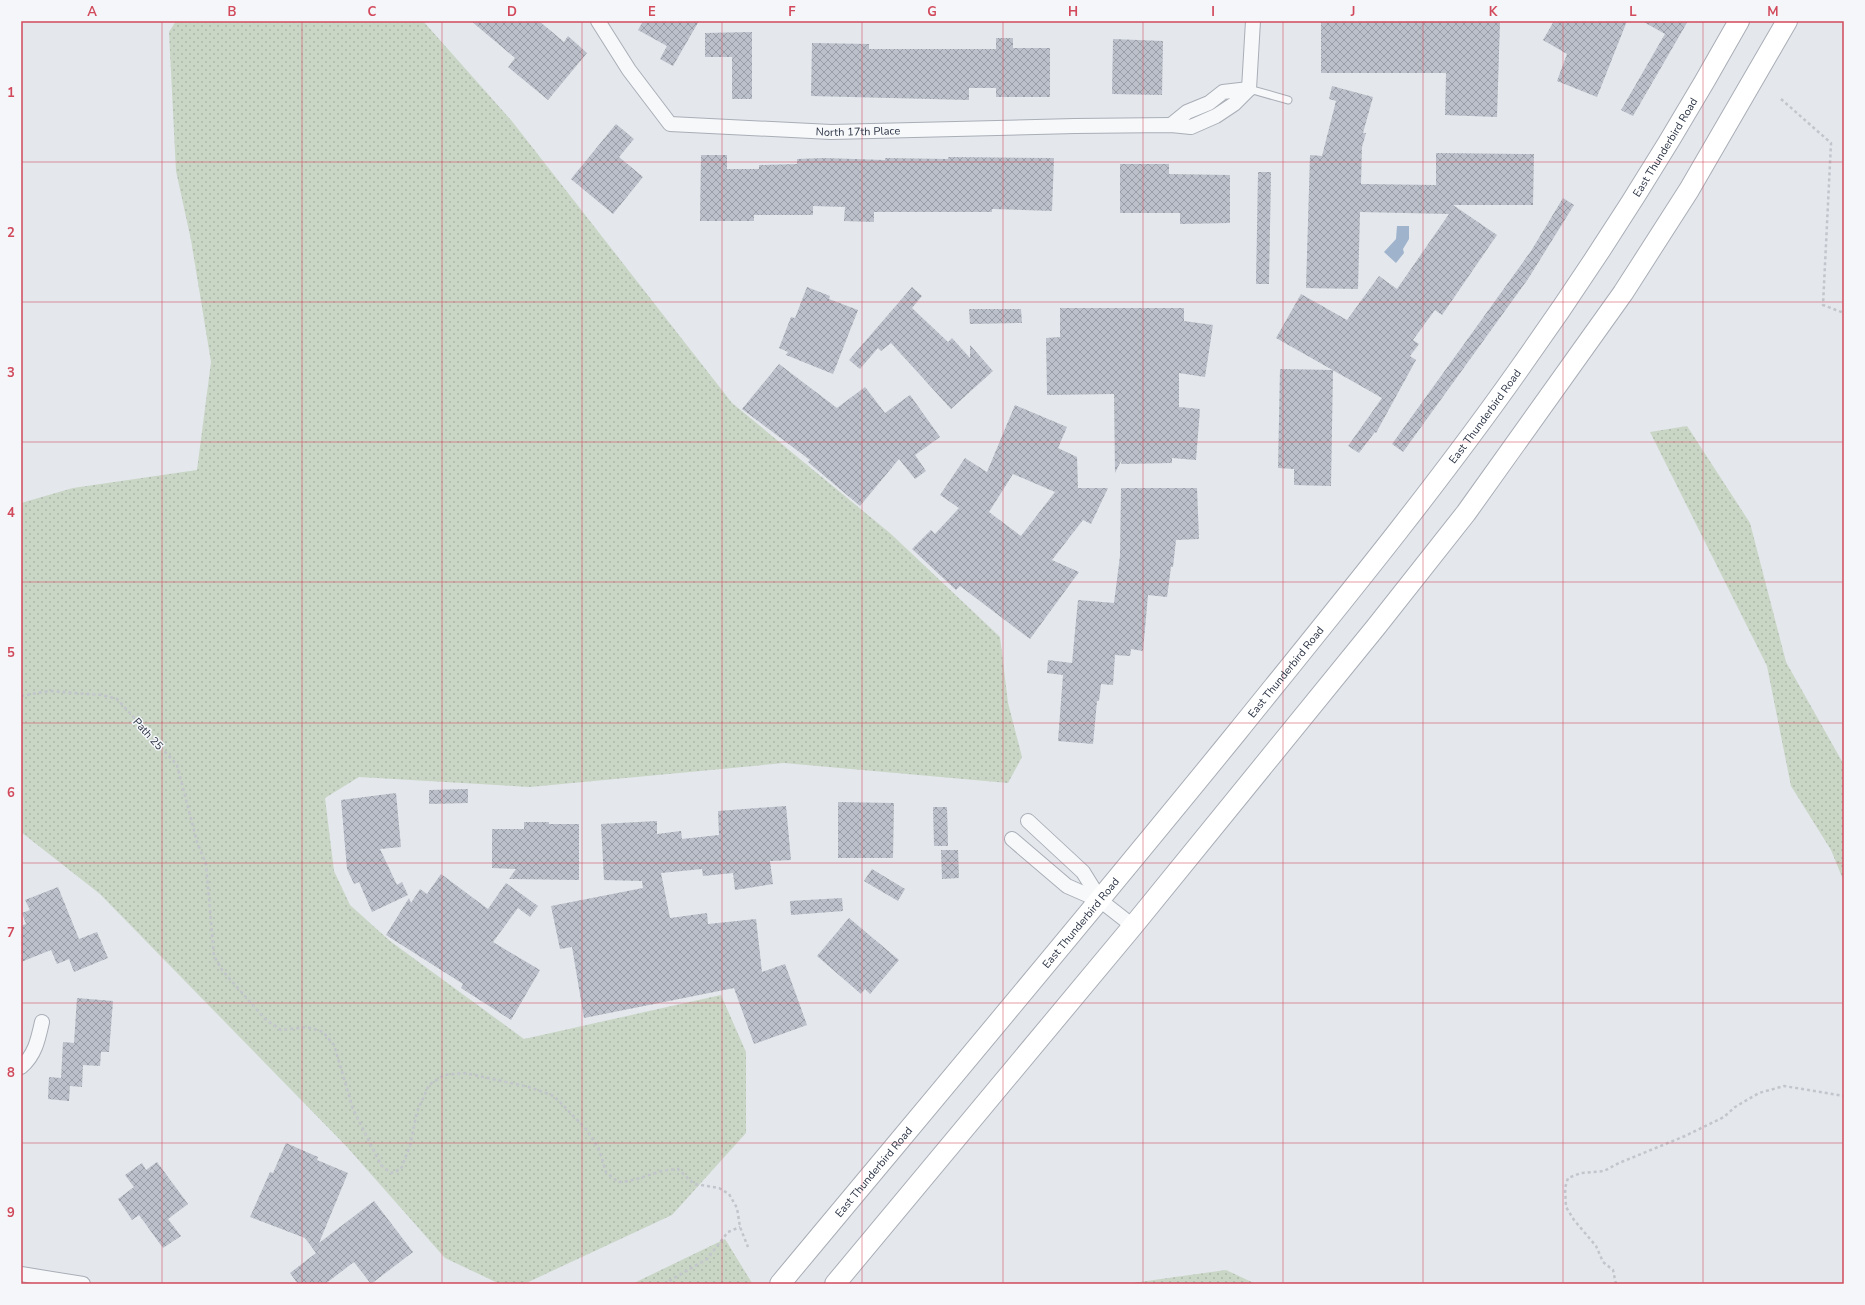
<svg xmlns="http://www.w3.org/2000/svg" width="1865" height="1305" font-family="'Nunito Sans',sans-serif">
<defs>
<pattern id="green-dots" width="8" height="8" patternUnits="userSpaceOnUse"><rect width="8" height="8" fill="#c9d6c5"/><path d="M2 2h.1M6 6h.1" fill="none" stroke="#adb8ab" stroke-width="1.8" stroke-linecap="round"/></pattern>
<pattern id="building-cross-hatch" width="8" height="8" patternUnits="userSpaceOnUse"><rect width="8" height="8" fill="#bbc0ca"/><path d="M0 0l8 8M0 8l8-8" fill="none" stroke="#989da6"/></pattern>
</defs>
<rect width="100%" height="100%" fill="#e4e7ec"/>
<path fill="url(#green-dots)" d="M176 21H423L511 120 732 403 891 534 1000 637 1008 703 1022 757 1008 783 784 763 530 787 359 777 325 798 334 871 350 905 390 941 524 1039 721 995 746 1052V1133L672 1215 524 1284H500L445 1258 347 1147 100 894 21 832V503L73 488 197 470 211 362 191 240 176 171 169 32Z
M1687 426 1750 523 1786 662 1844 765V882L1831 850 1791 786 1767 666 1650 432Z
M725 1239 752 1283 751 1284H632Z
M1226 1270 1256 1284H1128L1132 1283Z"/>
<path fill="#9fb4cc" d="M1397 226H1409V239L1403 249 1404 253 1396 263 1384 252 1396 239Z"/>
<path fill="url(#building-cross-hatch)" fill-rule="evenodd" d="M471 21H539L564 42 568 36 587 53 548 100 508 67 515 58Z
M643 21H699L673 66 660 59 667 46 638 30Z
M1321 21H1500L1497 117 1445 115 1446 73H1321Z
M1554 21H1627L1597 97 1557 81 1567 54 1543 40Z
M1642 21H1688L1633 116 1621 110 1665 34Z
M752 32V99H732V57H705V33Z
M996 38H1013V48H1050V97H996V88H969V100L811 96 812 43 869 44V49H996Z
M1113 39 1163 41 1162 95 1112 94Z
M1332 86 1373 97 1363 133H1366L1362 147 1361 184 1436 185V153L1534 154 1533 205H1453L1497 235 1442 315 1435 310 1413 340 1419 344 1410 356 1416 360 1376 433 1375 432 1359 453 1348 446 1382 398 1276 338 1301 294 1347 320 1379 276 1397 289 1449 214 1360 212 1358 289 1306 288 1310 155 1322 156 1336 101 1329 99Z
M616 124 634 139 619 157 643 177 613 214 571 179Z
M701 155H727V169H759V165L797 164V159L824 158 885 160V158L948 159V157L1054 158 1052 211 992 209V212H874V222L844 221 845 207 813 206V215H754V221H700Z
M1120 164H1169V174L1230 175V223L1180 224V213H1120Z
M1258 172H1271L1269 284H1256Z
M1563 198 1574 205 1528 279 1403 452 1392 444 1531 251Z
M807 287 830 296 829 299 858 310 833 374 786 355 788 352 779 348 791 317 795 318Z
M912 287 922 296 912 308 948 342 952 338 970 358V345L993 371 951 409 891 343 881 351 878 348 860 369 849 360Z
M1060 308H1184V321L1213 325 1205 377 1179 373V407L1200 409 1196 460 1172 458V463L1121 464 1122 459 1115 473 1114 394 1047 395 1046 338 1060 337Z
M969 309H1021L1022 323 970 324Z
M779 364 837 408 865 387 885 413 910 395 940 437 915 455 926 471 915 479 899 459 860 506 808 462 810 460 742 409Z
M1280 369 1333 370 1331 486 1294 485V469L1278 468Z
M1015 405 1067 427 1058 448 1077 457 1078 488H1108L1091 524 1083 520 1052 560 1079 572 1030 639 960 586 956 590 912 549 931 530 935 534 959 508 940 495 965 458 987 472ZM1013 474 1055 492 1021 536 989 512Z
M1121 488H1197L1199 539 1176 540 1173 567H1171L1167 597 1148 595 1143 651 1131 649 1130 656 1115 655 1113 685 1101 684 1099 701H1097L1093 744 1058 741 1063 675 1047 673 1048 660 1072 663 1078 600 1114 603 1120 556Z
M468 789V803L429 804V790Z
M396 793 401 847 380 849 397 885 402 882 408 895 372 912 359 882 354 884 347 869 341 800Z
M838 802 894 803 893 858H838Z
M786 806 791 860 770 861 773 884 735 890 733 873 703 876 702 869 661 873 670 918 707 913 708 924 756 919 762 972 785 964 807 1025 754 1044 734 988 584 1018 572 947 560 949 551 906 643 888 642 881 604 880 601 824 657 821V834L681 831 682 839 719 835 718 811Z
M933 807H947L948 846H934Z
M524 822H549V824H579V880L509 879 516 869 492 868V829H524Z
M941 850H958L959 878 942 879Z
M872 869 905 889 898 901 864 881Z
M441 874 488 909 506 883 538 906 530 917 518 908 493 942 540 970 511 1020 461 988 463 984 386 935 409 898 411 903 420 889 427 894Z
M58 887 79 939 97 932 108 958 74 972 69 959 57 964 51 950 21 962V926L26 924 22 913 30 910 25 900Z
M842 898 843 911 791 915 790 901Z
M849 918 899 960 870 994 865 989 861 994 817 956Z
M77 998 113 1001 109 1052H101L100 1066 83 1065 82 1087 70 1086 69 1101 48 1099 49 1077 61 1078 63 1042 74 1043Z
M286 1143 318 1157 317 1160 348 1173 319 1243 374 1201 413 1252 371 1284 354 1262 325 1284H298L290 1273 316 1253 305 1238 250 1217 270 1172 273 1173Z
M157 1162 188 1204 168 1219 181 1236 163 1248 139 1215 132 1220 118 1199 134 1187 125 1175 142 1163 146 1170Z"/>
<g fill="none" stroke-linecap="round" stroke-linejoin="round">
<defs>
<path id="service" d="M1249 89 1288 100"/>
<g id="minor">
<path id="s1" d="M598 21 629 70 670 124 831 132 1075 126 1171 125 1191 127 1216 116 1234 104 1249 89"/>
<path d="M1249 89 1253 21"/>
<path d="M1171 125 1187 112 1209 103 1223 92 1249 89"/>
<path d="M1028 821 1083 872 1101 901"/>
<path d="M1012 839 1067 886 1101 901 1133 926"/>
<path d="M21 1067C35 1055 38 1040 42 1022"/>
<path d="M21 1274 83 1284"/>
</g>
<g id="secondary">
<path id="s2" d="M780 1284C933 1100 1087 917 1238 731 1333 613 1430 495 1517 372 1597 260 1672 141 1739 21"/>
<path d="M835 1284 1133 926 1376 627 1466 513 1623 293 1689 190 1787 21"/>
</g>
</defs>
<use href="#service" stroke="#a9aeb7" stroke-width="9"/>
<use href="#minor" stroke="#a9aeb7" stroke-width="16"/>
<use href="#secondary" stroke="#a9aeb7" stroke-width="22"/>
<path stroke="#c2c5cb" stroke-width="2.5" stroke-dasharray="3 3" stroke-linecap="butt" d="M1781 99 1831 143 1823 305 1844 313
M21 696 49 691 101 695 117 699 177 765 197 842 206 864 214 956 222 970 265 1019 281 1030 307 1027 323 1032 334 1045 353 1109 381 1165 391 1173 401 1169 410 1146 417 1112 429 1085 444 1075 465 1073 529 1087 554 1096 586 1129 599 1149 606 1172 618 1182C638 1182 657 1169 678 1169L694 1184 719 1188 729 1194 737 1208 740 1227 748 1247
M664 1284 707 1259 728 1232 740 1227
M1616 1284 1613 1270 1603 1262 1596 1246 1574 1220 1566 1207 1565 1188 1568 1178 1581 1173 1604 1171 1619 1163 1685 1136 1724 1117 1735 1107 1759 1093 1784 1086 1844 1096"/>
<use href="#service" stroke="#f7f8fa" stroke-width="7"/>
<use href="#minor" stroke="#f7f8fa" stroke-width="14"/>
<use href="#secondary" stroke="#fff" stroke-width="20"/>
</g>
<path fill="none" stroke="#d1495b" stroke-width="1" stroke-opacity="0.55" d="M162 21V1284M302 21V1284M442 21V1284M582 21V1284M722 21V1284M862 21V1284M1003 21V1284M1143 21V1284M1283 21V1284M1423 21V1284M1563 21V1284M1703 21V1284M21 162H1844M21 302H1844M21 442H1844M21 582H1844M21 723H1844M21 863H1844M21 1003H1844M21 1143H1844"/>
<g text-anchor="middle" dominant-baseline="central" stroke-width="3" stroke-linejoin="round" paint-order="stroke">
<g font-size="11" fill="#2b3445" stroke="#f4f6f9">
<text stroke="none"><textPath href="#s1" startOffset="314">North 17th Place</textPath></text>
<text stroke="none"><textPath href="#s2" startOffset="1442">East Thunderbird Road</textPath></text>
<text stroke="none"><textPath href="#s2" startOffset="1118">East Thunderbird Road</textPath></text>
<text stroke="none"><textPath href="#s2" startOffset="794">East Thunderbird Road</textPath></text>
<text transform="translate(148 734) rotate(48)">Path 25</text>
<text stroke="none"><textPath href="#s2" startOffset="470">East Thunderbird Road</textPath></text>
<text stroke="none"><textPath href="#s2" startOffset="146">East Thunderbird Road</textPath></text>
</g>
</g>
<rect width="1865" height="1305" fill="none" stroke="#f4f6f9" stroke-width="44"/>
<rect x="22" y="22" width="1821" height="1261" fill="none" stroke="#d1495b" stroke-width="1.5"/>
<g font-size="13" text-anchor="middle" font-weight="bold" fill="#d1495b">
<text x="92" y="16">A</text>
<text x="232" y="16">B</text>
<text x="372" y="16">C</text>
<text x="512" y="16">D</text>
<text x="652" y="16">E</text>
<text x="792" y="16">F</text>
<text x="932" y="16">G</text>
<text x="1073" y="16">H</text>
<text x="1213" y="16">I</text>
<text x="1353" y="16">J</text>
<text x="1493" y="16">K</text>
<text x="1633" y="16">L</text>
<text x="1773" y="16">M</text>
<text x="11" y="97">1</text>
<text x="11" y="237">2</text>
<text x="11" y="377">3</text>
<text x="11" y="517">4</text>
<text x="11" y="657">5</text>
<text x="11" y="797">6</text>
<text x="11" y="937">7</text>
<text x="11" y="1077">8</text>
<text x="11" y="1217">9</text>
</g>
</svg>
